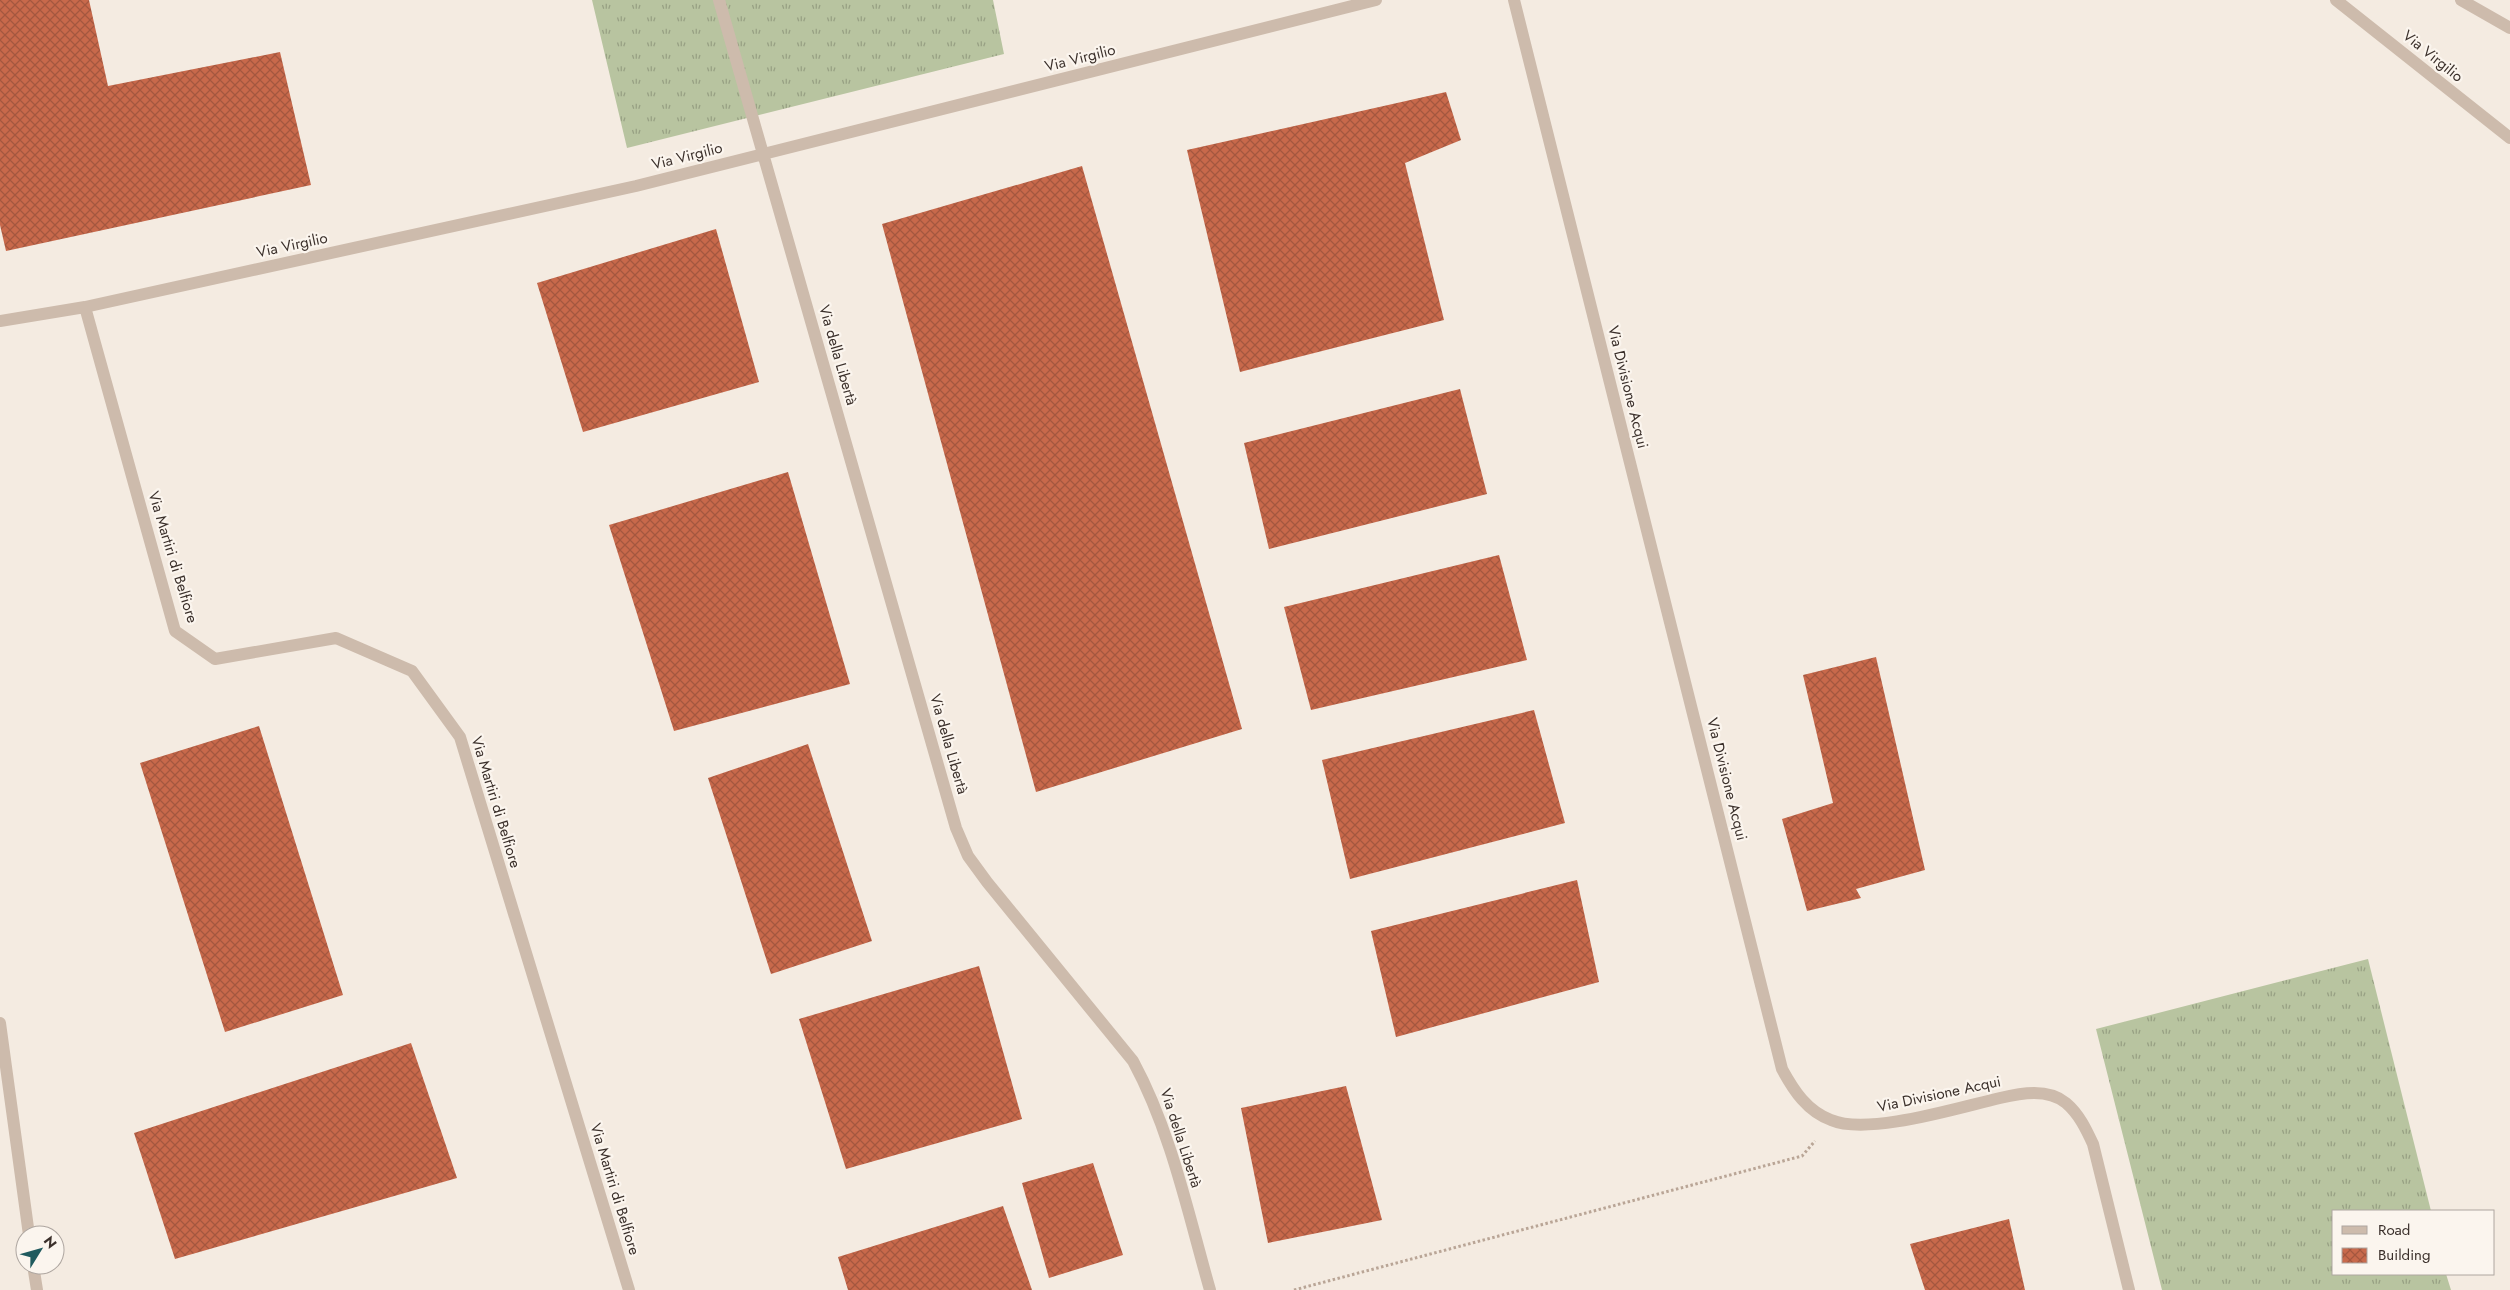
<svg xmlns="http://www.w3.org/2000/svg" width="2510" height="1290" font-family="Jost,sans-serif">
<defs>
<pattern id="grass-tufts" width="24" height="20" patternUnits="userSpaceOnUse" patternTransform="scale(1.25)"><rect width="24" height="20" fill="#b8c4a0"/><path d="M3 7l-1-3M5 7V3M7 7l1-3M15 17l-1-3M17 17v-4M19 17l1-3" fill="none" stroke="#97a083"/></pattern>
<pattern id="building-cross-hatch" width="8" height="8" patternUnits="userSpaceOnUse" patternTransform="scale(1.25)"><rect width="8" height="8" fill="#c8694b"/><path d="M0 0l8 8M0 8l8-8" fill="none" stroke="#a4573f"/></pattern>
</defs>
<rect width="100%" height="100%" fill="#f4ebe1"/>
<path fill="url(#grass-tufts)" d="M592 0H993L1004 54 627 148Z
M2368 959 2431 1211H2334V1274H2446L2451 1290H2162L2096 1029Z"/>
<path fill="url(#building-cross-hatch)" d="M0 0H89L108 86 280 52 311 185 6 251 0 225Z
M1446 92 1461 140 1405 163 1444 320 1240 372 1187 150Z
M1082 166 1242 729 1036 792 882 224Z
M716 229 759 382 583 432 537 283Z
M1460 389 1487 494 1269 549 1244 443Z
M788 472 850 684 674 731 609 525Z
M1499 555 1527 660 1311 710 1284 607Z
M1876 657 1925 870 1856 889 1861 898 1807 911 1782 819 1833 803 1803 675Z
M1534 710 1565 823 1350 879 1322 760Z
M259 726 343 995 225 1032 140 763Z
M808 744 872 941 771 974 708 778Z
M1577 880 1599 982 1396 1037 1371 931Z
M979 966 1022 1119 846 1169 799 1019Z
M411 1043 457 1178 175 1259 134 1133Z
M1346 1086 1382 1220 1268 1243 1241 1108Z
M1093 1163 1123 1255 1049 1278 1022 1183Z
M1003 1206 1032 1290H848L838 1257Z
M2009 1219 2025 1290H1925L1910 1244Z"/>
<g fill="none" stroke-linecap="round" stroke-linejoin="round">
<path stroke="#b9a596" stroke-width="3" stroke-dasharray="2.5 2.5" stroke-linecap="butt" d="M1294 1290 1802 1156 1815 1141"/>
<path stroke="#cdbbac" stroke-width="12" d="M719 0 956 828 968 856 987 882 1133 1061C1171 1131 1188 1213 1210 1290
M1514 0 1782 1069C1794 1091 1807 1111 1831 1120 1868 1136 1960 1107 2000 1098 2021 1093 2048 1088 2066 1103 2079 1114 2086 1129 2093 1144L2129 1290
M2336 0 2510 138
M2461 0 2510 28
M85 307 175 631 215 659 336 638 412 671 460 737 629 1290
M0 321 85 307 636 186 1376 0
M0 1023 29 1235
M33 1265 37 1290"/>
</g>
<g text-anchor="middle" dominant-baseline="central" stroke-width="4.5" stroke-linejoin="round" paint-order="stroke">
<g font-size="15" fill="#3b302b" stroke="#fbf5ee">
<text transform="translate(2433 56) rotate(39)">Via Virgilio</text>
<text transform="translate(1080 58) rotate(-14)">Via Virgilio</text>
<text transform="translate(687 156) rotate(-14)">Via Virgilio</text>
<text transform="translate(292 245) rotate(-12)">Via Virgilio</text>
<text transform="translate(838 355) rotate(74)">Via della Libertà</text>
<text transform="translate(1628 387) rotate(76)">Via Divisione Acqui</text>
<text transform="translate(173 557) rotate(73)">Via Martiri di Belfiore</text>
<text transform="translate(949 744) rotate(74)">Via della Libertà</text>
<text transform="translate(1727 779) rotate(76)">Via Divisione Acqui</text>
<text transform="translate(496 802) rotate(73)">Via Martiri di Belfiore</text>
<text transform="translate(1939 1094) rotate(-12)">Via Divisione Acqui</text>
<text transform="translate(1181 1138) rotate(72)">Via della Libertà</text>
<text transform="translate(615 1189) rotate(73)">Via Martiri di Belfiore</text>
</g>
</g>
<rect x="2332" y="1210" width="162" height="65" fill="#fbf5ee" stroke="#aea6a0"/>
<rect x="2342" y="1226" width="25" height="8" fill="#cdbbac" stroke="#aea6a0"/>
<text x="2378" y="1235" font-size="15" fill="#3b302b">Road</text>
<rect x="2342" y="1248" width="25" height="15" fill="url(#building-cross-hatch)" stroke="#aea6a0"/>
<text x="2378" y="1260" font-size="15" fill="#3b302b">Building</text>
<g transform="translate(40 1250) rotate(53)"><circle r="24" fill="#fbf5ee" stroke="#aea6a0"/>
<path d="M0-4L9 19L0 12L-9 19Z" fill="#1f5a5e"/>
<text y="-8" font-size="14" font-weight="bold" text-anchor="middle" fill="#3b302b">N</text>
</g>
</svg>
